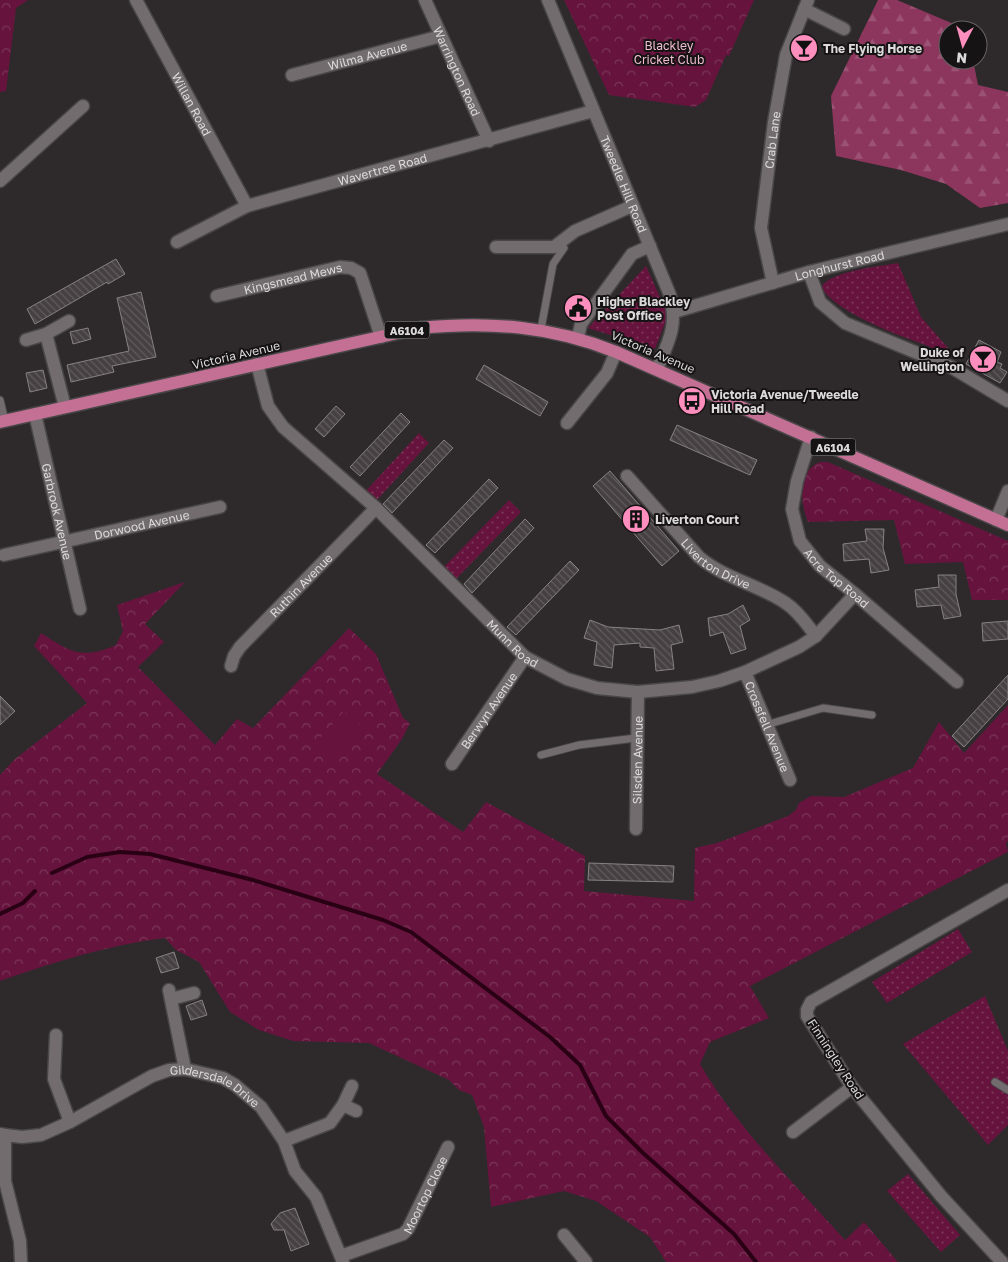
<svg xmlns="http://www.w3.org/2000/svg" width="1008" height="1262" font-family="'Golos Text',sans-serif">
<defs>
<pattern id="grass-dots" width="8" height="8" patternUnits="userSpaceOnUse" patternTransform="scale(1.25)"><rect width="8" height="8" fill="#66143d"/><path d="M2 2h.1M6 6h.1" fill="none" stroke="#7b3658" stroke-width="1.8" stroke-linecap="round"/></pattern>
<pattern id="forest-firs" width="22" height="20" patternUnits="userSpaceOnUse" patternTransform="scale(1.25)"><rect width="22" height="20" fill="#8c355d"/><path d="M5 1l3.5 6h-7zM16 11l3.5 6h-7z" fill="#9c5274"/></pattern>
<pattern id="park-crowns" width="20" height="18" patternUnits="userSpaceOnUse" patternTransform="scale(1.25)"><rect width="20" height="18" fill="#66143d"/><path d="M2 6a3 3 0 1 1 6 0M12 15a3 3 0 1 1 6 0" fill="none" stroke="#7b3658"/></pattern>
<pattern id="building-back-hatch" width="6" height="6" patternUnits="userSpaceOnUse" patternTransform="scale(1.25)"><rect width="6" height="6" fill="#464042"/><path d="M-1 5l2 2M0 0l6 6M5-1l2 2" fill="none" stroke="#605b5d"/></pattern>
</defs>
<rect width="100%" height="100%" fill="#2e292b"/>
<path fill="url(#grass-dots)" d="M898 263 921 317 955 356C920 342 841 319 821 287 833 270 878 267 898 263Z
M646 266 668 315 655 349 588 328Z
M419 433 429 443 375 502 364 493Z
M509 500 521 512 454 581 442 569Z
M958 929 972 952 887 1003 872 982Z
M985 996 1008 1051V1125L988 1145 903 1044Z
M908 1174 960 1235 941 1252 887 1191Z"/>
<path fill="url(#forest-firs)" d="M878 0H897L968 30H948V60H973L978 85 1008 92V203L980 208 946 184 901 170 836 156 831 96Z"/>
<path fill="url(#park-crowns)" d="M0 0H28L16 8 6 91 0 92Z
M564 0H754L729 56 726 55 706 100 695 107 609 95Z
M820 462H828L1008 541V600H972L963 562 905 564 894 520 808 522C800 503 797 471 820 462Z
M185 582 145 624 164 642 138 667 215 745 237 719 253 728 349 628 376 654 403 718 410 723 402 739 377 774 463 832 486 802 585 856 584 891 694 901 695 848 717 843 788 816 796 810 799 803 811 796 844 797 913 768 939 722 964 753 1008 705V841L1006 843 1008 852 750 986 769 1018 710 1042 700 1064C738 1129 795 1184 845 1240L864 1222 898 1262H666L650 1237 596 1201 564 1191 491 1207 484 1127 472 1095 459 1090 449 1080 369 1043 293 1041 259 1030 230 1012 199 962 176 950 165 938C108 945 54 962 0 981V775L15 759 87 703 34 646 41 633C70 652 82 660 116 645L123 631 117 605Z"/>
<path fill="#66143d" d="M344 711 365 730 336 762 315 744Z"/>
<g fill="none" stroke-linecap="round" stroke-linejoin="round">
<path stroke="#2a0015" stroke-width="4" d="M52 873 87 857 120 852 150 854 253 880 383 920 411 932 550 1037 580 1065 606 1116 642 1152 734 1234 756 1262
M0 914 23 903 35 891"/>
</g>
<path fill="url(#building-back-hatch)" stroke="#878183" d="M116 259 125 274 108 284 107 282 35 324 27 309Z
M141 292 156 357 112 366 114 372 71 382 67 365 129 351 117 298Z
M88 328 91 339 73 344 70 332Z
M979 340 1001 352 997 362 1002 364 1000 368 1007 372 1000 383 966 364Z
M484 365 548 402 540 416 476 379Z
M43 370 47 388 30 392 26 373Z
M336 406 345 414 324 437 315 429Z
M401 413 410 422 360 476 350 467Z
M677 425 757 460 750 475 670 440Z
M444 440 453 448 392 513 383 504Z
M610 471 679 551 662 566 593 486Z
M489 479 498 488 435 553 426 545Z
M525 519 534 528 472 593 464 584Z
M865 529H884L883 548 889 570 871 573 869 559 844 561 843 544 867 541Z
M570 561 579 570 516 635 507 627Z
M938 575H956V594L961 616 944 619 941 605 917 607 915 590 939 587Z
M743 605 750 620 740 626 746 649 731 654 723 632 710 636 708 618 728 614Z
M590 620 608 627 660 630 679 625 683 642 671 645 674 669 656 671 654 648 640 647V643L614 645 612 668 594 665 597 642 584 638Z
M1008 621V639L983 641 982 623Z
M1008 675V699L964 747 952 736Z
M0 696 15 711 0 725Z
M589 863 674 866 673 882 588 880Z
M174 952 179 968 161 973 156 958Z
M202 1000 207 1015 191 1020 186 1006Z
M295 1208 309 1244 291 1251 284 1230H274L271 1224 280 1213Z"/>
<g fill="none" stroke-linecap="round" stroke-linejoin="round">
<defs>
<path id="service" d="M541 329 553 264 564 248 559 243
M0 400 5 421
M766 725 823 708 872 715
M541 755 579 745 636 738
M995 1082 1008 1090"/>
<g id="minor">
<path id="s1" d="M136 0 247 206"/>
<path id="s2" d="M425 0 489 141"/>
<path id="s3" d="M548 0 670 295C678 325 669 341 657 369"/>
<path d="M804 9 844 29"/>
<path id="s4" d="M292 75 441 36"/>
<path d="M0 181 83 106"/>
<path id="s5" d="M177 242 247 206 593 111"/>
<path d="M496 247H554L575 231 632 206"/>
<path d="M809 272 820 302 845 323 951 367 1008 401"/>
<path id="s6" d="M773 283 761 228 774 122 786 55 808 0"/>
<path id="s7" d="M217 296 340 267 351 268 360 273 381 337"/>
<path id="s8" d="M674 312 809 272 1008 224"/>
<path d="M46 334 65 407"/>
<path d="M578 337 581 324 632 254 650 246"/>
<path d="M26 340 46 334 69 321"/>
<path id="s9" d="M257 364 268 406 283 427 376 508 525 657 567 679 597 688 638 692 692 687 719 681 745 672 799 647 816 636 855 594"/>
<path id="s10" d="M35 414 80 609"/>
<path d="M567 423 607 373 616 352"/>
<path id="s11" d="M811 437 797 481 792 509 800 541 820 566 855 594 957 682"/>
<path id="s12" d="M627 476 699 557C725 579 760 585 787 604 799 612 807 625 816 636"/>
<path d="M996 520 1008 491"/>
<path id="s13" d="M4 555 220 507"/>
<path id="s14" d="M231 666 234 656 240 647 376 508"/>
<path id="s15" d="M745 672 790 780"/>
<path id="s16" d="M452 764 525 657"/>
<path id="s17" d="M636 829 638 692"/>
<path d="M169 990 185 1069"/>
<path d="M171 999 194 993"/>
<path d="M56 1035 54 1079 70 1122"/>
<path d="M343 1105 356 1111"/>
<path d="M793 1132 852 1087"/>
<path d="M0 1134 5 1135V1181L20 1241 21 1262"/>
<path id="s18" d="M5 1135 22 1137 41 1135 70 1122 152 1076 169 1070 185 1069 223 1078 235 1085 261 1107 284 1141 295 1171 316 1197 343 1262"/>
<path d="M284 1141 330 1123 343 1105 352 1086"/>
<path d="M564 1235 586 1262"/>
<path id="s19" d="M341 1256 403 1234 408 1229 448 1147"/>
<path d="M1002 1262 941 1196 852 1087 807 1016V1010L811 1002 1008 890"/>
</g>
<path id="primary" d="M0 422 420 328C488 321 552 326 616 352L1008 525"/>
</defs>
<use href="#service" stroke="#494647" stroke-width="9"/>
<use href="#minor" stroke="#494647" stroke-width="15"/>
<use href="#primary" stroke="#494647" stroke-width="15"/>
<use href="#service" stroke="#726c6e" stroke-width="7"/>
<use href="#minor" stroke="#726c6e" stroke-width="12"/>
<use href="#primary" stroke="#c47095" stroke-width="12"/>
</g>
<defs>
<symbol id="bar-disc" viewBox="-11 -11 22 22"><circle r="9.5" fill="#fe8ebd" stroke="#151313"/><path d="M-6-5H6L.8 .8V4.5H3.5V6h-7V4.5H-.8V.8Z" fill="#111"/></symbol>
<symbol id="civic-disc" viewBox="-11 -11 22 22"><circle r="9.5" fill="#fe8ebd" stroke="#151313"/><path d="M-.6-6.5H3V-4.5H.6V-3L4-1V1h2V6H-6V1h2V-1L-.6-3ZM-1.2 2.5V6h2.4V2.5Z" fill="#111"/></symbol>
<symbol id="bus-disc" viewBox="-11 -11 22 22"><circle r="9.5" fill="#fe8ebd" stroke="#151313"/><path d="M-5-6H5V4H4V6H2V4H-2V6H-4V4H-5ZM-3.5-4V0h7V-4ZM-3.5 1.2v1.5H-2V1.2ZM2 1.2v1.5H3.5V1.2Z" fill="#111"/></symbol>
<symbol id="building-disc" viewBox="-11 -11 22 22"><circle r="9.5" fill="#fe8ebd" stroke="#151313"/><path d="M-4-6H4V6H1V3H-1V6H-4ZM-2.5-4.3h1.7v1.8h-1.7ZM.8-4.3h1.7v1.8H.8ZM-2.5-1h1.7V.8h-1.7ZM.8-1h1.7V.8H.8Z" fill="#111"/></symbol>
</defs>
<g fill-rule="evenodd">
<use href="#bar-disc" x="788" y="32" width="32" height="32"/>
<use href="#civic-disc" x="562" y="292" width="32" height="32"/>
<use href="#bar-disc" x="967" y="343" width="32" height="32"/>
<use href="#bus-disc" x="676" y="385" width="32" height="32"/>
<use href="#building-disc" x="620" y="503" width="32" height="32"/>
</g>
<g text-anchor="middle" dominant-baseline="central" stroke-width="4" stroke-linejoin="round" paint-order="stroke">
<g fill="#151313" stroke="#a09e9e" stroke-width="1">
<rect x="384.5" y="321.5" width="45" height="17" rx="4"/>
<rect x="810.5" y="438.5" width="45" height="17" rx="4"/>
</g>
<g font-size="11" font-weight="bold" fill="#dcd9da">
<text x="407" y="330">A6104</text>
<text x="833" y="447">A6104</text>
</g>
<g font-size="12" fill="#f0bdd0" stroke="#151313">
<text x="669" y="45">Blackley<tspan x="669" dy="14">Cricket Club</tspan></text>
</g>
<g font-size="12" font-weight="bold" fill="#dcd9da" stroke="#151313" text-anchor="start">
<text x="823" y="48">The Flying Horse</text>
<text x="597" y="301">Higher Blackley<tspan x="597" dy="14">Post Office</tspan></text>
<text x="964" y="352" text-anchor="end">Duke of<tspan x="964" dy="14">Wellington</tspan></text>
<text x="711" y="394">Victoria Avenue/Tweedle<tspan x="711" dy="14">Hill Road</tspan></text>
<text x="655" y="519">Liverton Court</text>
</g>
<g font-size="12" fill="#dcd9da" stroke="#151313">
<text stroke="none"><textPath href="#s4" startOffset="78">Wilma Avenue</textPath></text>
<text stroke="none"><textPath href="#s2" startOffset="78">Warrington Road</textPath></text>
<text stroke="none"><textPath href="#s1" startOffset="118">Willan Road</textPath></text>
<text stroke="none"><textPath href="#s6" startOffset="145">Crab Lane</textPath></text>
<text stroke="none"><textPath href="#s5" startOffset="219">Wavertree Road</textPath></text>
<text stroke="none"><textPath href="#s3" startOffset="199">Tweedle Hill Road</textPath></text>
<text stroke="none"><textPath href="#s8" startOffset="172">Longhurst Road</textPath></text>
<text stroke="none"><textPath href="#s7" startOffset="78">Kingsmead Mews</textPath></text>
<text transform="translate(653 352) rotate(23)">Victoria Avenue</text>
<text transform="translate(236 355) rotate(-13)">Victoria Avenue</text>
<text stroke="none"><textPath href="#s10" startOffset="100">Garbrook Avenue</textPath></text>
<text stroke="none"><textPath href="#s13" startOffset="141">Dorwood Avenue</textPath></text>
<text stroke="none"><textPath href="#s12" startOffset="126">Liverton Drive</textPath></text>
<text stroke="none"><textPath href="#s11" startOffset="160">Acre Top Road</textPath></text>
<text stroke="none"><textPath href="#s14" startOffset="108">Ruthin Avenue</textPath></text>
<text stroke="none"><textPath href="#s9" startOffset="385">Munn Road</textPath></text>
<text stroke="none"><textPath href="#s16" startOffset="65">Berwyn Avenue</textPath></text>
<text stroke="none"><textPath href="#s15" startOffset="59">Crossfell Avenue</textPath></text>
<text stroke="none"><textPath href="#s17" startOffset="69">Silsden Avenue</textPath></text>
<text transform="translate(836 1059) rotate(57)">Finningley Road</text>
<text stroke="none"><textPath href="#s18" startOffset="230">Gildersdale Drive</textPath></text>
<text stroke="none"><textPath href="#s19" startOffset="111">Moortop Close</textPath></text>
</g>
</g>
<g transform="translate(963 45) rotate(186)"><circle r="24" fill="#151313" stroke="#656263"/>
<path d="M0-4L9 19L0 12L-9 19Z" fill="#fe8ebd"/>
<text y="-8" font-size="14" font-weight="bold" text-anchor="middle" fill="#dcd9da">N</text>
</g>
</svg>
